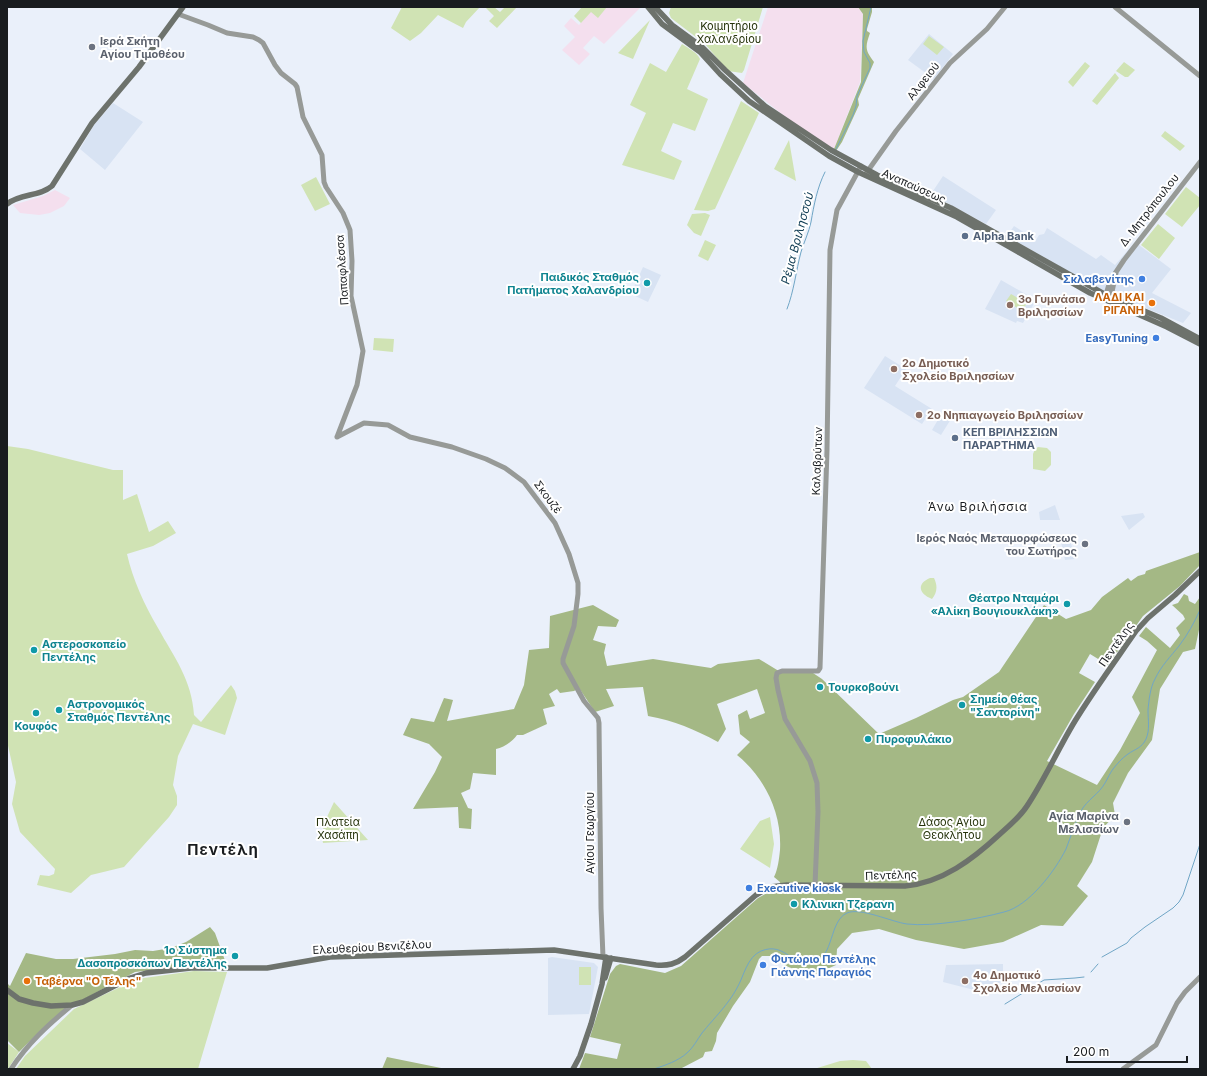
<svg xmlns="http://www.w3.org/2000/svg" width="1207" height="1076" font-family="Inter,sans-serif">
<rect width="100%" height="100%" fill="#eaf0fa"/>
<path fill="#d8e3f3" d="M929 34 953 54 934 79 908 60Z
M113 103 143 122 105 170 80 149 94 125Z
M943 176 996 210 986 224 931 194Z
M1014 226 1036 240 1039 235 1044 234 1047 228 1096 259 1101 255 1115 265 1135 242 1171 269 1152 293 1191 313 1183 323 1103 291 1007 236Z
M643 267 661 275 648 302 631 294Z
M1001 280 1036 300 1023 323 1017 321 1016 323 985 309Z
M885 356 906 369 895 386 932 409 922 424 864 388Z
M942 413 951 419 941 435 932 430Z
M1055 505 1060 520H1040L1039 512Z
M1143 513 1145 517 1129 530 1121 516Z
M1069 538 1076 558 1075 559 1065 560 1061 542Z
M552 957 594 963 598 967 589 1014 548 1015V958Z
M1003 964V981L995 985V984L988 985 990 990 985 992V989H982V992L943 982 946 965Z"/>
<path fill="#f4dfee" d="M607 7H641L604 44 594 36 583 48 590 54 579 65 562 50 575 37 564 26 571 18 579 25 591 11 598 17Z
M768 7H858L863 14 860 82 834 149 798 127 743 83Z
M55 190 70 198 64 206 50 213 39 215 20 213 13 205 43 196Z"/>
<path fill="#d0e3b4" d="M402 7H480L466 22 463 28 438 15 421 33 410 41 391 28Z
M485 7H494L500 12 505 7H517L497 28 489 21 494 16Z
M582 7H607L598 18 591 12 581 23 574 16Z
M671 7H763L744 70 742 73 728 71 705 44 671 18 669 13Z
M650 20 633 59 618 53Z
M929 36 944 47 937 55 923 44Z
M682 44C688 48 697 52 700 59L687 89 708 99 695 131 673 123 661 151 682 161 674 180 622 165 646 113 630 105 650 63 666 72Z
M1085 62 1090 66 1073 87 1068 82Z
M1124 62 1135 70 1128 77H1125L1116 71Z
M1115 73 1119 78 1097 105 1092 101Z
M741 101 759 113 715 209 708 211 694 210Z
M1165 131 1185 146 1180 151 1161 136Z
M789 140 796 181 774 169Z
M316 177 330 204 315 211 301 185Z
M1186 187 1200 198V205L1182 227 1165 214Z
M705 213 710 215 701 236 694 233 687 225 692 214Z
M1158 224 1175 238 1159 259 1141 245Z
M705 240 716 245 708 261 698 256Z
M1011 294 1027 303 1022 311 1006 301Z
M374 338 394 339 393 352 373 350Z
M7 446 28 449 113 470H123V500L137 494 149 532 168 521 176 533 153 546 127 554C133 580 144 604 158 628 174 657 192 680 194 715L201 722 231 685 235 691 237 698 225 735 193 724 178 756 173 785 177 796V805L169 817 124 867 91 875 71 893 37 885 40 875 49 876 54 874 55 869 20 832 12 804 16 782 7 741Z
M1038 447 1047 448 1051 452V465L1045 471 1033 469V454L1035 449Z
M930 578H934C938 586 937 593 932 599 919 594 916 584 930 578Z
M334 802 368 840 323 843C320 829 328 815 334 802Z
M770 817 774 844 770 868 740 849 760 821Z
M579 967H591V985H579Z
M194 971 227 972 198 1069H16L25 1056 74 1009 137 979Z
M7 1043 19 1052 8 1069H7Z
M853 1060 866 1061 872 1069H814L840 1061Z"/>
<path fill="#a4b885" d="M858 7H872V12L867 29V31L870 33C865 47 865 50 874 62L858 99 859 105 842 142 836 151 834 149 861 82 863 14Z
M1200 552V565L1180 586 1143 616 1108 665 1090 654 1079 673 1095 682 1074 714 1047 761 1097 785 1120 750 1140 713 1132 697 1157 650 1147 641 1139 636 1146 627 1170 648 1180 635 1176 628 1185 619 1183 615 1172 605 1178 603 1184 594 1188 596 1189 601 1195 604 1200 597V625L1195 649 1183 652 1160 689 1152 740 1128 773 1113 803 1115 815 1103 828 1092 862 1077 886 1088 896 1063 926 1041 925 1003 942 964 949 916 940 879 929 852 933 837 949 836 965 814 975C799 970 781 967 770 956H762L759 959 750 982 733 1006 717 1033 716 1041 712 1051 705 1052 703 1057 680 1069H579L585 1053 617 1059 621 1044 590 1037 610 974 616 966 620 964 665 973 681 966 758 898 769 892 779 891 780 882 774 877C778 869 779 859 780 850 782 813 765 778 737 755L750 742 740 734 738 715 747 710 750 719 765 713 757 689 717 704 726 729 718 742C694 729 675 721 648 716L643 687 606 689 614 706 595 712 579 688 574 691 560 693 557 689 549 694 555 706 543 709 547 724 523 735H517C512 742 504 747 496 749V775L473 773 470 789 461 793 468 808 472 809 471 829 459 828 458 807 413 809 435 772 442 757 429 744 403 735 411 718 434 722 444 698 453 700 447 721 514 709 524 685 529 650 549 648 550 616 593 605 619 620 616 627 598 626 593 640 606 644 604 653 607 666 653 659 711 668 718 664 759 659 782 673H813L822 679 879 734 916 718 953 700 963 697 999 672 1044 605 1066 619 1091 610 1102 597 1128 578 1131 581 1138 576 1145 574 1146 571Z
M210 927 215 933 227 966 195 965 135 972 84 999 44 1027 19 1052 7 1040V983L10 986 26 953 56 959H73L115 954 135 950 153 951 171 948 186 942Z
M387 1057 446 1069H382Z"/>
<g fill="none" stroke-linecap="round" stroke-linejoin="round">
<path stroke="#70a6c6" stroke-width="1" d="M836 149 853 115 856 106 857 96 870 68V63L864 52 863 41 871 7
M787 309C794 291 796 271 801 252 804 242 809 232 811 222 814 205 817 188 825 172
M1102 957 1127 943 1131 938 1145 927 1173 908 1179 902 1183 895 1200 844
M1091 972 1098 964
M1005 1004 1044 980 1075 978 1084 977
M654 1069C666 1065 678 1061 687 1053 693 1048 697 1040 702 1033 714 1018 728 1005 737 988 744 976 747 957 761 951 786 941 792 969 814 962 834 957 829 921 847 913 860 907 892 922 907 924 933 927 978 919 1004 912 1029 906 1055 871 1066 849 1071 836 1075 823 1081 811 1087 800 1099 794 1105 783 1108 778 1110 773 1113 769 1117 764 1122 758 1128 754 1135 749 1142 748 1146 739 1150 730 1148 720 1148 710 1149 700 1150 688 1155 679 1161 666 1171 656 1179 646 1188 634 1194 623 1200 610"/>
<path stroke="#979a97" stroke-width="5" d="M1115 7 1200 76
M178 14 208 25 227 33 253 37 259 40 263 43 275 65 281 73 295 84 297 87 303 117 322 155 324 182 326 187 343 213 350 230 352 261 351 296 363 351 357 385 337 437
M867 172 896 131 950 63 987 29 1005 7
M1105 298 1110 281 1124 260 1200 162
M1110 301 1116 273
M337 437 364 423 388 425 410 437 452 447 486 459 505 468 524 482 555 523 569 554 578 583V594L574 626 563 659V663L584 701 598 718 599 723 601 908 603 957
M815 885 818 812 817 783 810 761 785 719 778 690 776 678 777 673 782 671H818L820 668 827 450 830 250 837 210 861 166
M11 1069C28 1043 48 1025 72 1005
M1123 1069 1156 1045 1177 1003 1185 992 1200 977"/>
<path stroke="#6d726c" stroke-width="5.5" d="M648 7 662 24 700 52 720 74 749 101 829 156 858 172 957 217 1090 293 1167 327 1200 344
M655 7 672 25 702 47 725 70 765 106 831 150 877 175 951 208 1106 295 1161 318 1200 339
M7 204C21 193 39 197 52 186L92 123 139 67 183 7
M605 978 611 958
M7 990 19 999 33 1003 51 1006 72 1005 83 1002 130 978 146 973 191 968H267L330 957 554 950 656 965C668 966 676 964 685 957L756 895 770 887 787 885 905 886C942 883 973 859 1000 834 1009 826 1020 817 1027 806 1045 779 1058 749 1075 721 1094 690 1116 660 1136 631L1148 618 1175 595 1200 571
M573 1069 580 1056 591 1024 602 984 606 957"/>
</g>
<g fill="#6b7280" stroke="#fff" stroke-width="1.5">
<circle cx="92" cy="47" r="4"/>
<circle cx="1085" cy="544" r="4"/>
<circle cx="1127" cy="822" r="4"/>
</g>
<g fill="#5c6f8a" stroke="#fff" stroke-width="1.5">
<circle cx="965" cy="236" r="4"/>
<circle cx="955" cy="438" r="4"/>
</g>
<g fill="#3f7fe0" stroke="#fff" stroke-width="1.5">
<circle cx="1142" cy="279" r="4"/>
<circle cx="1156" cy="338" r="4"/>
<circle cx="749" cy="888" r="4"/>
<circle cx="763" cy="965" r="4"/>
</g>
<g fill="#0f9aa8" stroke="#fff" stroke-width="1.5">
<circle cx="647" cy="283" r="4"/>
<circle cx="1067" cy="604" r="4"/>
<circle cx="34" cy="650" r="4"/>
<circle cx="820" cy="687" r="4"/>
<circle cx="962" cy="705" r="4"/>
<circle cx="59" cy="710" r="4"/>
<circle cx="36" cy="713" r="4"/>
<circle cx="868" cy="739" r="4"/>
<circle cx="794" cy="904" r="4"/>
<circle cx="235" cy="956" r="4"/>
</g>
<g fill="#e8710a" stroke="#fff" stroke-width="1.5">
<circle cx="1152" cy="303" r="4"/>
<circle cx="27" cy="981" r="4"/>
</g>
<g fill="#8d6e63" stroke="#fff" stroke-width="1.5">
<circle cx="1010" cy="305" r="4"/>
<circle cx="894" cy="369" r="4"/>
<circle cx="919" cy="415" r="4"/>
<circle cx="965" cy="981" r="4"/>
</g>
<g text-anchor="middle" dominant-baseline="central" stroke-width="4" stroke-linejoin="round" paint-order="stroke">
<g font-size="11" fill="#243109" stroke="#fff">
<text x="729" y="26">Κοιμητήριο<tspan x="729" dy="13">Χαλανδρίου</tspan></text>
<text x="338" y="822">Πλατεία<tspan x="338" dy="13">Χασάπη</tspan></text>
<text x="952" y="822">Δάσος Αγίου<tspan x="952" dy="13">Θεοκλήτου</tspan></text>
</g>
<g font-size="11" font-weight="bold" fill="#5b616d" stroke="#fff" text-anchor="end">
<text x="100" y="41" text-anchor="start">Ιερά Σκήτη<tspan x="100" dy="13">Αγίου Τιμοθέου</tspan></text>
<text x="1077" y="538">Ιερός Ναός Μεταμορφώσεως<tspan x="1077" dy="13">του Σωτήρος</tspan></text>
<text x="1119" y="816">Αγία Μαρίνα<tspan x="1119" dy="13">Μελισσίων</tspan></text>
</g>
<g font-size="11" fill="#191c1f" stroke="#fff">
<text transform="translate(923 81) rotate(-52)">Αλφειού</text>
<text transform="translate(914 186) rotate(24)">Αναπαύσεως</text>
<text transform="translate(1149 210) rotate(-52)">Δ. Μητρόπουλου</text>
<text transform="translate(342 270) rotate(-94)">Παπαφλέσσα</text>
<text transform="translate(817 461) rotate(-88)">Καλαβρύτων</text>
<text transform="translate(548 497) rotate(53)">Σκουζέ</text>
<text transform="translate(1116 644) rotate(-55)">Πεντέλης</text>
<text transform="translate(590 833) rotate(-90)">Αγίου Γεωργίου</text>
<text transform="translate(891 875) rotate(-2)">Πεντέλης</text>
<text transform="translate(372 947) rotate(-3)">Ελευθερίου Βενιζέλου</text>
</g>
<g font-size="11" font-weight="bold" fill="#4e5e75" stroke="#fff" text-anchor="start">
<text x="973" y="236">Alpha Bank</text>
<text x="963" y="432">ΚΕΠ ΒΡΙΛΗΣΣΙΩΝ<tspan x="963" dy="13">ΠΑΡΑΡΤΗΜΑ</tspan></text>
</g>
<g font-size="11" font-weight="bold" fill="#0d838f" stroke="#fff" text-anchor="start">
<text x="639" y="277" text-anchor="end">Παιδικός Σταθμός<tspan x="639" dy="13">Πατήματος Χαλανδρίου</tspan></text>
<text x="1059" y="598" text-anchor="end">Θέατρο Νταμάρι<tspan x="1059" dy="13">«Αλίκη Βουγιουκλάκη»</tspan></text>
<text x="42" y="644">Αστεροσκοπείο<tspan x="42" dy="13">Πεντέλης</tspan></text>
<text x="828" y="687">Τουρκοβούνι</text>
<text x="970" y="699">Σημείο θέας<tspan x="970" dy="13">"Σαντορίνη"</tspan></text>
<text x="67" y="704">Αστρονομικός<tspan x="67" dy="13">Σταθμός Πεντέλης</tspan></text>
<text x="36" y="726" text-anchor="middle">Κουφός</text>
<text x="876" y="739">Πυροφυλάκιο</text>
<text x="802" y="904">Kλινικη Tζερανη</text>
<text x="227" y="950" text-anchor="end">1ο Σύστημα<tspan x="227" dy="13">Δασοπροσκόπων Πεντέλης</tspan></text>
</g>
<g font-size="11" font-weight="bold" fill="#366cbe" stroke="#fff" text-anchor="end">
<text x="1134" y="279">Σκλαβενίτης</text>
<text x="1148" y="338">EasyTuning</text>
<text x="757" y="888" text-anchor="start">Executive kiosk</text>
<text x="771" y="959" text-anchor="start">Φυτώριο Πεντέλης<tspan x="771" dy="13">Γιάννης Παραγιός</tspan></text>
</g>
<g font-size="11" font-weight="bold" fill="#c56008" stroke="#fff" text-anchor="end">
<text x="1144" y="297">ΛΑΔΙ ΚΑΙ<tspan x="1144" dy="13">ΡΙΓΑΝΗ</tspan></text>
<text x="35" y="981" text-anchor="start">Ταβέρνα "Ο Τέλης"</text>
</g>
<g font-size="11" font-weight="bold" fill="#785e54" stroke="#fff" text-anchor="start">
<text x="1018" y="299">3ο Γυμνάσιο<tspan x="1018" dy="13">Βριλησσίων</tspan></text>
<text x="902" y="363">2ο Δημοτικό<tspan x="902" dy="13">Σχολείο Βριλησσίων</tspan></text>
<text x="927" y="415">2ο Νηπιαγωγείο Βριλησσίων</text>
<text x="973" y="975">4ο Δημοτικό<tspan x="973" dy="13">Σχολείο Μελισσίων</tspan></text>
</g>
<g font-size="12" font-style="italic" fill="#103d54" stroke="#fff">
<text transform="translate(797 238) rotate(-75)">Ρέμα Βριλησσού</text>
</g>
<g font-size="12" letter-spacing="1" fill="#191c1f" stroke="#fff">
<text x="978" y="506">Άνω Βριλήσσια</text>
</g>
<g font-size="15" font-weight="bold" letter-spacing="1" fill="#191c1f" stroke="#fff">
<text x="223" y="849">Πεντέλη</text>
</g>
</g>
<rect width="1207" height="1076" fill="none" stroke="#191c1f" stroke-width="16"/>
<path d="M1067 1056v6h120v-6" fill="none" stroke="#191c1f" stroke-width="2"/>
<text x="1073" y="1056" font-size="12" fill="#191c1f" stroke="#ffffff" stroke-width="3" paint-order="stroke">200 m</text>
</svg>
